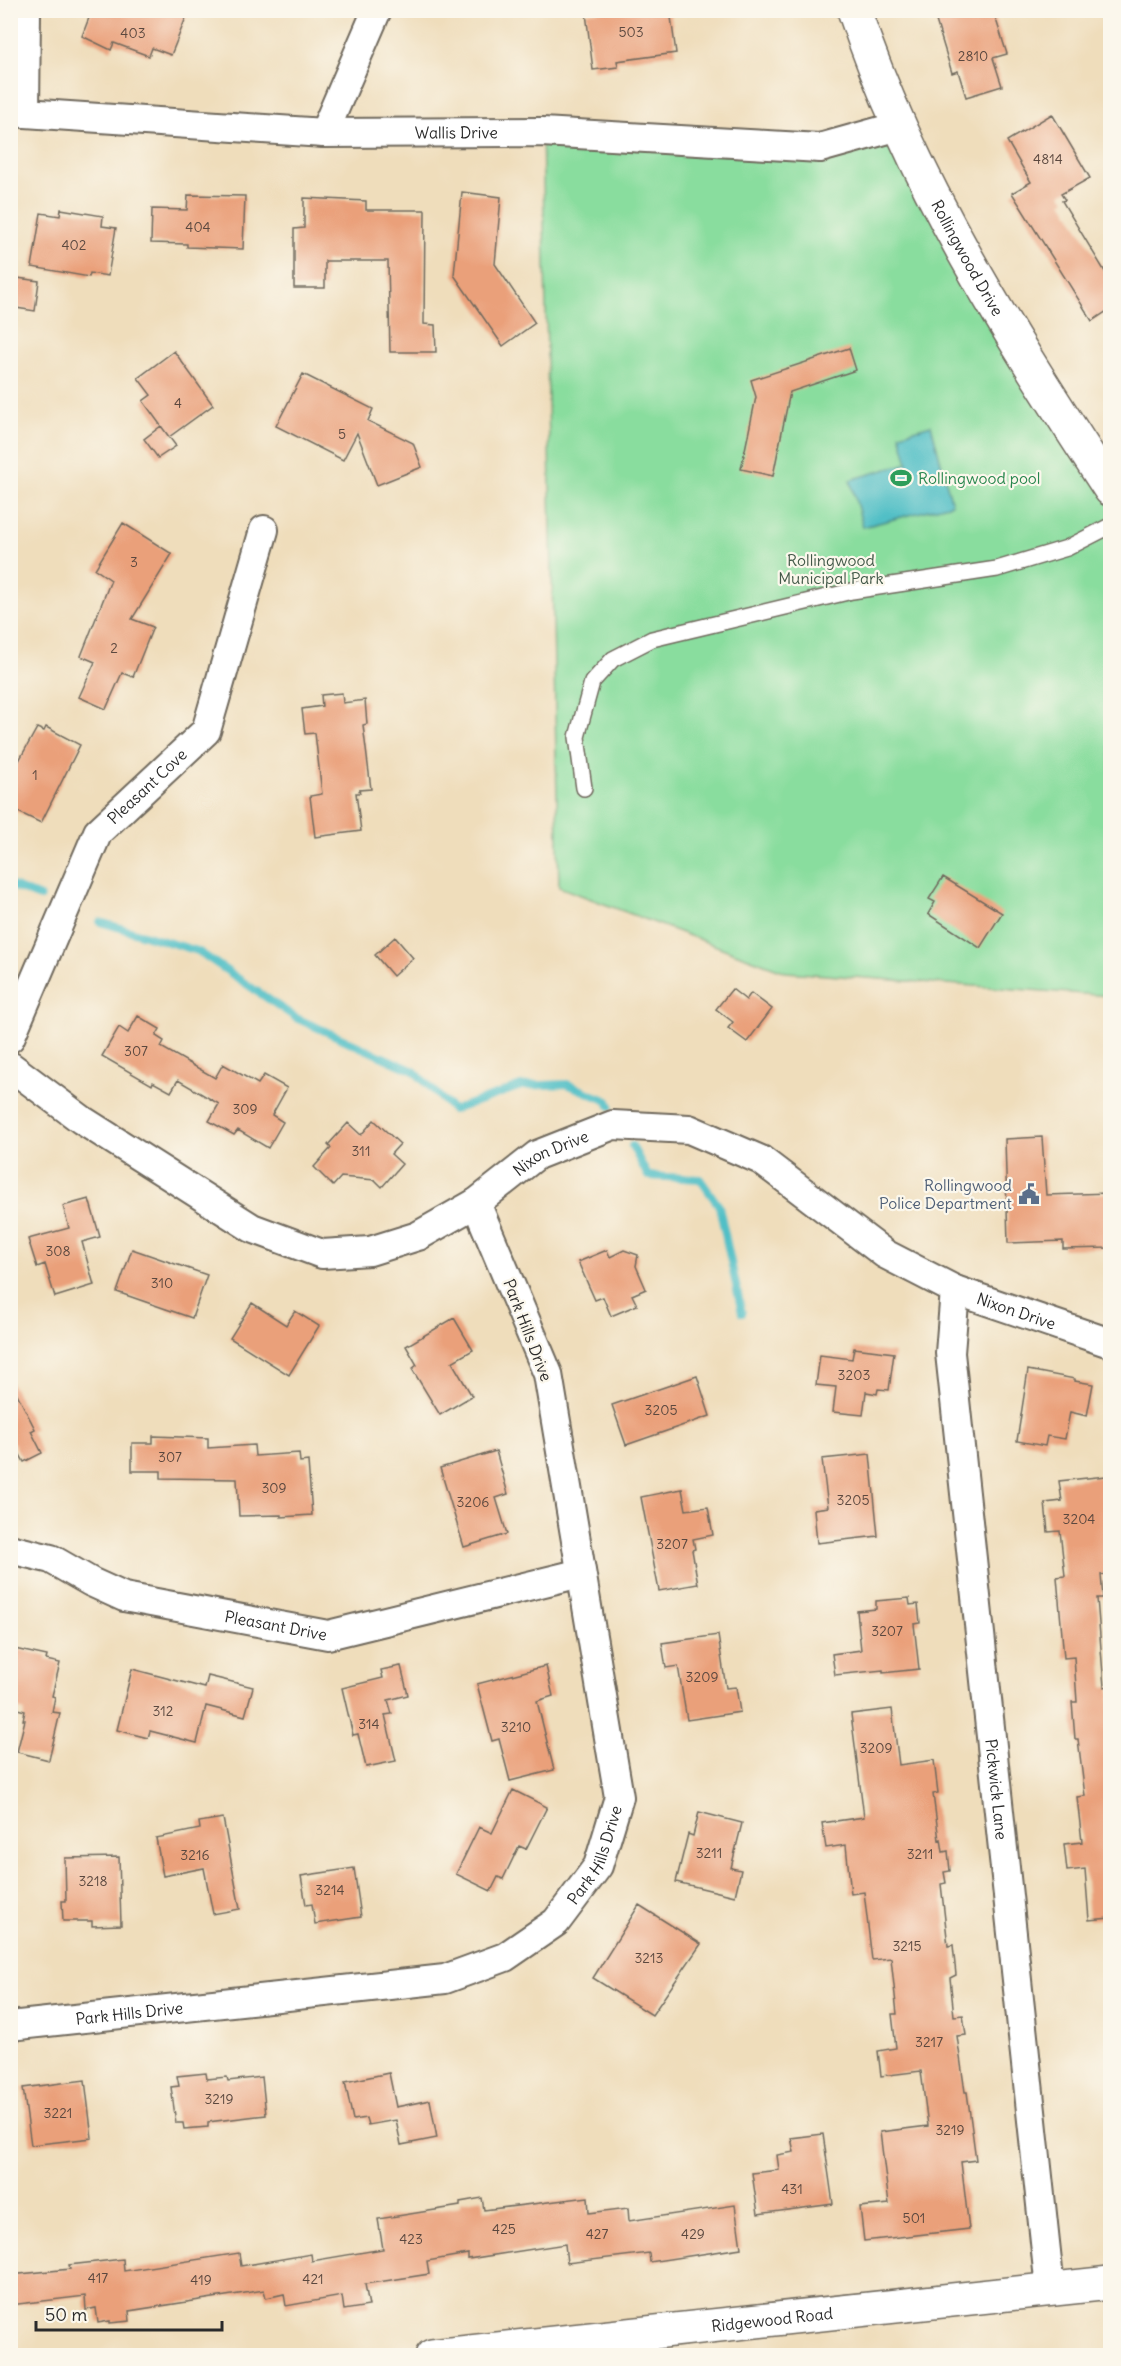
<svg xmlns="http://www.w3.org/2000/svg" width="1121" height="2366" font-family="Delius,sans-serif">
<rect width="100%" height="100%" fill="#fbf7ec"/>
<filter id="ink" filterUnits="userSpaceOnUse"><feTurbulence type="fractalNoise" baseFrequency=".0167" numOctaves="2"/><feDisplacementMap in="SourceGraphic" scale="12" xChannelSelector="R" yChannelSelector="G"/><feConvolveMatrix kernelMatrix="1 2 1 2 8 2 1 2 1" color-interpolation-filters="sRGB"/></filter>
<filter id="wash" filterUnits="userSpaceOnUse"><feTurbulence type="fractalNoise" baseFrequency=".008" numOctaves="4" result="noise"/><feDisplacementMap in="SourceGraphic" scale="24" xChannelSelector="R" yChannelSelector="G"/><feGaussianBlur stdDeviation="1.35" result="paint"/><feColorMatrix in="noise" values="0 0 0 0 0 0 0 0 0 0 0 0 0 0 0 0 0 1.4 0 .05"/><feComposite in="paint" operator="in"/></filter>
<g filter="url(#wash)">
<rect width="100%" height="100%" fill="#efddbb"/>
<path fill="#89dd9e" stroke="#5a8464" stroke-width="1.5" d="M899 126 1110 487V996L786 972 559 887 542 132 820 148Z"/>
<path fill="#51bfc6" stroke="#3e7578" stroke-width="1.5" d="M931 425 952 504 863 527 850 480 908 463 900 434Z"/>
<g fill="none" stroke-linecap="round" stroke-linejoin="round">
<path stroke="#51bfc6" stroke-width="8" d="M10 885 40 897
M100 922 198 951 296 1018 414 1071 453 1110 521 1086 567 1084 608 1101 610 1106
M632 1146 648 1176 700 1179 719 1206 742 1313"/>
</g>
<g id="blocks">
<path fill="#eaa07a" d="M92 10H189L171 55 152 48 149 56 114 43 111 50 82 36Z
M609 10H670L676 53 617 61 618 67 593 70 586 13Z
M946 10H993L1007 54 993 58 1002 86 966 97 958 71 952 73 934 14Z
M1052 114 1090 178 1061 194 1065 200 1062 201 1110 280V309L1092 321 1012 193 1031 182 1007 141Z
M462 192 501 197 495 264 535 323 503 346 454 275Z
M188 195 245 196 243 249 187 247V244L151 243 152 209 187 210Z
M304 198 366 201V210H425L424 324 435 325 436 352H390L388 261H325V288H294V229L304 228Z
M61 209 103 216 102 226 116 228 108 276 90 273 89 277 32 267 41 213 60 216Z
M10 277 39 281 35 311 10 307Z
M849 348 856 370 790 392 773 476 741 469 756 397 751 380Z
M174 351 213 405 169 437 143 401 151 395 138 378Z
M303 374 373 409 368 421 413 443 422 467 377 485 357 433 343 460 276 426Z
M161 426 176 446 158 458 144 439Z
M123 523 172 554 132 619 153 627 133 677 122 673 106 709 79 697 95 662 81 656 111 580 95 569Z
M342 693 343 703 365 700 367 724 363 725 371 789 359 790 360 793H356L361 831 315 837 310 796 322 794 315 733 305 734 302 709 322 706 321 695Z
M46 727 80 745 41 823 10 808V777L37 728 44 731Z
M943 877 1002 913 980 948 928 914 935 902 929 899Z
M395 937 413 958 393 976 375 955Z
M732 989 746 1000 751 993 772 1009 747 1042 728 1028 733 1022 716 1009Z
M138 1016 160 1029 156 1036 164 1041 161 1047 215 1078 223 1064 258 1084 264 1075 287 1088 272 1115 283 1122 268 1148 238 1130 234 1135 209 1121 219 1104 178 1080 171 1092 153 1082 152 1085 102 1056 119 1027 128 1033Z
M374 1120 400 1144 391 1154 402 1164 382 1187 375 1180 341 1177 333 1186 314 1167 331 1148 328 1145 348 1123 361 1135Z
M1042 1137 1046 1195 1110 1193V1248L1063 1249V1241L1008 1243 1005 1139Z
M89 1199 100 1237 82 1242 94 1285 55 1297 45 1264 37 1267 28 1239 69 1228 63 1206Z
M132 1249 207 1275 192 1318 117 1292Z
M607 1250 610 1257 624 1250 638 1255 636 1266 646 1289 632 1295 637 1305 611 1316 603 1297 595 1300 578 1262Z
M252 1303 286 1325 295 1311 319 1326 289 1375 230 1338Z
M454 1318 473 1350 452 1362 472 1396 440 1415 412 1369 417 1365 406 1346Z
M854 1348 894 1353 889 1390 878 1389 877 1394 866 1392 863 1415 833 1412 836 1387 816 1385 820 1355 852 1359Z
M1028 1370 1075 1379V1381L1093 1384 1087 1416 1070 1412 1065 1439 1047 1436 1045 1446 1017 1441Z
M697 1376 710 1416 626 1445 612 1405Z
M10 1380 35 1429 31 1431 42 1453 24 1462 13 1442 10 1443Z
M153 1436 208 1438V1448L254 1445 255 1456 299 1453 300 1462 308 1461 312 1515 281 1517V1515L239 1516 237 1479 161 1478V1471H132V1443H153Z
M496 1451 508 1494 496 1498 507 1534 464 1547 440 1468Z
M870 1454 878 1536 817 1543 814 1509 828 1507 822 1459Z
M1106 1476 1110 1506V1574L1101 1575 1103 1598H1097L1104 1687 1110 1686V1918L1089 1920 1085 1869 1067 1871 1064 1844 1082 1842 1077 1797 1085 1796 1078 1739H1075L1072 1702H1077L1074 1657 1064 1658 1057 1577 1065 1576 1060 1531 1048 1532 1045 1503 1062 1501 1059 1481Z
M682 1489 686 1510 708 1507 713 1535 693 1539 695 1549 692 1550 698 1584 659 1591 641 1497Z
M909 1598 910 1605 918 1604 920 1623 914 1624 919 1669 883 1673V1670L835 1675 832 1654 861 1650 857 1611 876 1609V1601Z
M718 1635 726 1688 736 1687 740 1712 687 1720 678 1666 666 1668 662 1643Z
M10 1648 47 1656 46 1660 60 1663 52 1696 55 1697 52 1712 60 1713 49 1760 17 1752 25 1720H23L25 1711 10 1707Z
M401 1666 408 1695 388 1700 392 1714 385 1715 396 1761 366 1767 358 1734 353 1735 342 1688 383 1678 381 1670Z
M546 1666 553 1696 537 1701 554 1770 510 1781 499 1739 492 1741 477 1684Z
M132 1669 205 1688 208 1676 253 1687 245 1716 206 1706 197 1743 150 1731 148 1738 117 1730Z
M892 1709 899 1765 934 1760 938 1793 933 1794 939 1840 941 1839 943 1852 948 1851 950 1871 944 1872 946 1883 941 1884 948 1946 953 1945 956 1975 950 1978 954 2016 963 2015 966 2035 957 2036 965 2092H967L976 2160 961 2162 969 2229 864 2241 860 2207 889 2204 880 2132 928 2126 921 2071 881 2076 878 2051 896 2048 892 2014H897L891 1958 872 1960 864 1892 851 1894 846 1845 826 1848 822 1823 864 1817 851 1714Z
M513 1790 547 1807 526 1849 519 1846 503 1879 498 1877 491 1891 456 1874 479 1827 492 1833Z
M699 1812 742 1823 731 1868 741 1870 735 1896 676 1882 688 1834 693 1836Z
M223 1818 240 1909 213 1914 204 1868 163 1876 156 1838 200 1829 199 1822Z
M119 1857 121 1925 92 1926V1921H63L62 1901H66L65 1858Z
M354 1868 361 1917 315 1924 312 1904 306 1905 301 1876Z
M639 1905 701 1944 652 2015 593 1978Z
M206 2073 207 2079 227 2077 228 2081 262 2077 266 2115 208 2122V2127L184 2129 183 2123H176L171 2087 179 2086 177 2076Z
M389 2073 396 2107 430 2100 437 2138 401 2145 396 2120 368 2125 366 2118 353 2120 345 2082Z
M85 2080 92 2138 31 2145 23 2088Z
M823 2134 833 2204 758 2214 752 2173 779 2170 777 2155 794 2152 791 2138Z
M588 2197 589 2213 628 2208 629 2221 735 2205 741 2248 650 2262 649 2253 567 2263 565 2244 468 2259V2254L427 2261 429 2274 365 2284 369 2306 344 2310 342 2296 286 2306 284 2294 266 2298 264 2290 129 2311 130 2321 110 2323V2321L98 2323 96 2308 86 2310 85 2296 10 2305V2275L70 2269 69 2265 123 2259 124 2271 239 2253 241 2266 311 2254 312 2261 383 2249 378 2219 460 2206V2202L482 2198 484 2210Z"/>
</g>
</g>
<g filter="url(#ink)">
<use href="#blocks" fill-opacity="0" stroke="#70695d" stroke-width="1.5"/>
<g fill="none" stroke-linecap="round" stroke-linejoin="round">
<defs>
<path id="service" d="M584 788 577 737 592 682 613 659 652 639 852 591 997 569 1067 548 1110 526"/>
<g id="minor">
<path id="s1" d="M10 112 324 133 542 132 820 148 899 126"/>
<path d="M25 113 26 10"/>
<path d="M324 133 377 10"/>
<path id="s2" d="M10 1038 98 832 206 731 264 530"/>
<path id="s3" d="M10 1066 82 1120 252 1228 322 1254 370 1251 418 1236 476 1203 537 1155 613 1125 689 1129 761 1160 885 1254 955 1290 1110 1343"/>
<path id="s4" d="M955 1290 950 1353 1050 2289"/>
<path id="s5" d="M10 1549 51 1559 91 1582 124 1597 328 1635 581 1573"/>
<path id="s6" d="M10 2026 445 1979 505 1957 556 1922 598 1866 619 1797 548 1374 476 1203"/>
</g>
<g id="tertiary">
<path id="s7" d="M854 10C912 183 1011 338 1110 489"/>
<path id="s8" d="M432 2356 1110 2283"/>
</g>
</defs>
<use href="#service" stroke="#70695d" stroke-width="18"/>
<use href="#minor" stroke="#70695d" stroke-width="32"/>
<use href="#tertiary" stroke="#70695d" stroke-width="36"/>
<use href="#service" stroke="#fff" stroke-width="15"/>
<use href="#minor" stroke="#fff" stroke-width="28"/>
<use href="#tertiary" stroke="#fff" stroke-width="33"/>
</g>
</g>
<defs>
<symbol id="stadium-bare" viewBox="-9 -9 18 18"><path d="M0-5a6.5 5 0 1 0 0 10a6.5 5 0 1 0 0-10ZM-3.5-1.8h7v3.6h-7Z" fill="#2e9e5b" stroke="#fbf7ec" stroke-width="2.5" paint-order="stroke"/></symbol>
<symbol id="civic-bare" viewBox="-9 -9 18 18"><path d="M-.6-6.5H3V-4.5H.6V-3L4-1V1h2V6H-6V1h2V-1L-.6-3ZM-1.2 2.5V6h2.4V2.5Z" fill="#5c6f8a" stroke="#fbf7ec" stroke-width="2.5" paint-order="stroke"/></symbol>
</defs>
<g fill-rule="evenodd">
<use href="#stadium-bare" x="886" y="463" width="30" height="30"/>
<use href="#civic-bare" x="1014" y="1179" width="30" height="30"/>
</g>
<g text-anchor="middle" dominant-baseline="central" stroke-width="4.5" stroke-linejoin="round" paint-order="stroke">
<g font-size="14" fill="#5b483f">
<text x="631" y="32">503</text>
<text x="133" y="33">403</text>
<text x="973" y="56">2810</text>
<text x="1048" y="159">4814</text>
<text x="198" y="227">404</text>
<text x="74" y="245">402</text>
<text x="178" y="403">4</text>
<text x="342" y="434">5</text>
<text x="134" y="562">3</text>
<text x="114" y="648">2</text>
<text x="35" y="775">1</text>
<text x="136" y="1051">307</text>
<text x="245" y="1109">309</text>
<text x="361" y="1151">311</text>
<text x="58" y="1251">308</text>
<text x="162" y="1283">310</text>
<text x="854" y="1375">3203</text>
<text x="661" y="1410">3205</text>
<text x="170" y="1457">307</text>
<text x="274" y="1488">309</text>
<text x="853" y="1500">3205</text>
<text x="473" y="1502">3206</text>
<text x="1079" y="1519">3204</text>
<text x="672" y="1544">3207</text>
<text x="887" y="1631">3207</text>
<text x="702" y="1677">3209</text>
<text x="163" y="1711">312</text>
<text x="369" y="1724">314</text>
<text x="516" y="1727">3210</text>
<text x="876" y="1748">3209</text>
<text x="709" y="1853">3211</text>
<text x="920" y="1854">3211</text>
<text x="195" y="1855">3216</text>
<text x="93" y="1881">3218</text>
<text x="330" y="1890">3214</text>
<text x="907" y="1946">3215</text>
<text x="649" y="1958">3213</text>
<text x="929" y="2042">3217</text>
<text x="219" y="2099">3219</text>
<text x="58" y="2113">3221</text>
<text x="950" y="2130">3219</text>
<text x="792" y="2189">431</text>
<text x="914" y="2218">501</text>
<text x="504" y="2229">425</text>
<text x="597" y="2234">427</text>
<text x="693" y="2234">429</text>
<text x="411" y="2239">423</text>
<text x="98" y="2278">417</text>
<text x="313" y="2279">421</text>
<text x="201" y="2280">419</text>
</g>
<g font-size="16" fill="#2b2b2b" stroke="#fbf7ec">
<text stroke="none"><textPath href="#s1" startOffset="447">Wallis Drive</textPath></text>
<text stroke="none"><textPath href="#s7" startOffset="273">Rollingwood Drive</textPath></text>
<text stroke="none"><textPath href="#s2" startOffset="291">Pleasant Cove</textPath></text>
<text stroke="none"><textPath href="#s3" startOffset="622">Nixon Drive</textPath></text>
<text stroke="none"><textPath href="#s3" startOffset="1144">Nixon Drive</textPath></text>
<text transform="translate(528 1330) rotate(69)">Park Hills Drive</text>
<text stroke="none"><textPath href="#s5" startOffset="279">Pleasant Drive</textPath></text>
<text stroke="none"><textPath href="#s4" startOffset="502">Pickwick Lane</textPath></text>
<text stroke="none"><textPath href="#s6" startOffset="642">Park Hills Drive</textPath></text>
<text stroke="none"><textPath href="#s6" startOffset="120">Park Hills Drive</textPath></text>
<text stroke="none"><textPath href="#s8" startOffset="342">Ridgewood Road</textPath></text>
</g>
<g font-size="16" fill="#27864d" stroke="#fbf7ec" text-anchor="start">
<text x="918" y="478">Rollingwood pool</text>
</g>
<g font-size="16" fill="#425848" stroke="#fbf7ec">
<text x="831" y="560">Rollingwood<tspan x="831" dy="18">Municipal Park</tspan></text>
</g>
<g font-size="16" fill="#4e5e75" stroke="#fbf7ec" text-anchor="end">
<text x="1012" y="1185">Rollingwood<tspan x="1012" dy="18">Police Department</tspan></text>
</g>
</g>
<rect width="1121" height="2366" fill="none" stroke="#fbf7ec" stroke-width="36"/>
<path d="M36 2321v9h186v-9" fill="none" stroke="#2b2b2b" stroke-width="3"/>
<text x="45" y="2321" font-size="18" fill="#2b2b2b" stroke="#fbf7ec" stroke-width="4.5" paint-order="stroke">50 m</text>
</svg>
